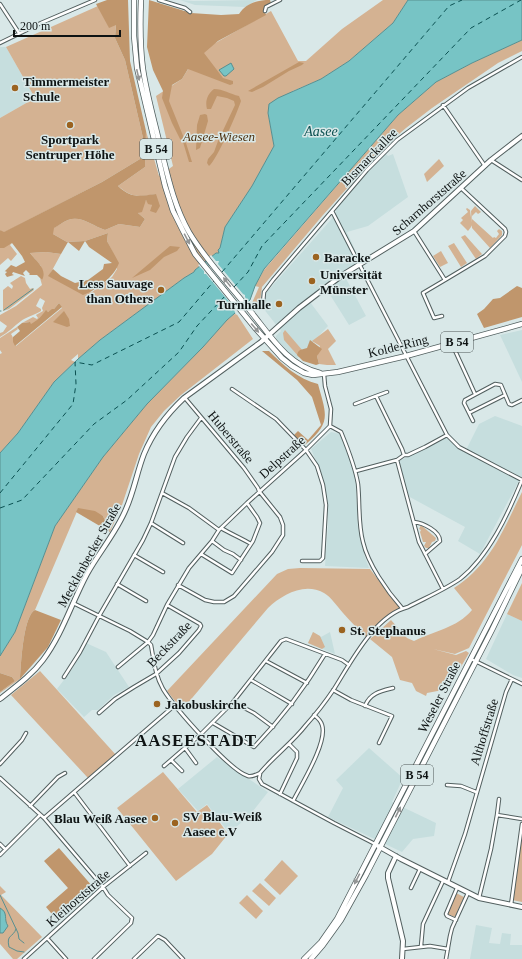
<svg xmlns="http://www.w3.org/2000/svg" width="522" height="959" font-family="'Times New Roman',serif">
<rect width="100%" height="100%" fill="#d9e8e8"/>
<path fill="#c6dede" d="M180 0 193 1 257 0 245 7 195 5Z
M0 47H6L35 98 0 118Z
M385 153 388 156 393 154 408 197 368 226 347 232 360 261 343 273 366 316 349 325 327 290 310 302 328 326 296 360 276 339V336L281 331 263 308 265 294 336 214V209Z
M522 330V382L500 335Z
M495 416 522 426V478L521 477 480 554 458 541 465 527 408 496 399 461 426 448 446 437 456 447 465 452 479 424Z
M331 432 341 434 349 453 355 473 358 527 365 557 369 568 325 566 328 526V505L325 486 322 475 311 449Z
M507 614 522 621V678L513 675 486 659Z
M313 632 321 637 330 632 335 654 308 643Z
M86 643 106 652 129 687 114 695 98 710H92L84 717 57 689 73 668Z
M369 748 403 778 392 802 436 823 434 836 413 839 402 852 328 817 343 788 336 780Z
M217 757 268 792 249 816 229 833 207 804 198 811 178 789Z
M476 925 492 928 489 943 500 944 502 933 511 934 510 945H522V959H470Z"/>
<path fill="#d4b292" d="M383 0H408L393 23 349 61 321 79 293 91 268 113 274 146 252 186 225 227 219 253H216L196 269 194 272 184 278 100 340 78 359V354L71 360 75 362 54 382 18 433 0 453V354L2 353 0 350V338L17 327 18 329 11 334C14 338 13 342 16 346L62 308 59 303 54 309 48 312 46 311 40 319 31 325 29 322 22 323 33 317 37 319 38 318 36 315 43 311 42 308 45 301 40 298 36 306 41 309V311C36 314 25 318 21 321 13 327 9 332 0 337V333L3 332 7 326 0 321V315L16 306 42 285 40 278 42 280 41 266 30 253 46 252 61 254 49 276 92 292 112 277 117 269 112 251 107 241 108 233 85 241 67 242 53 234V228C58 226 63 222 68 220 81 215 93 226 105 230L119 224 140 227 145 219 138 213 146 200 152 205 150 211 156 194C138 197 132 198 118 186L145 167 146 131 159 176 173 166 156 96 182 79 198 53 271 11 298 61H306L342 29Z
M98 6 109 27 116 24 115 38 125 60 143 138V153L140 159 102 182 3 233 0 230V118L35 98 6 47Z
M522 40V51L498 63 432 108 406 128 385 146 323 215 262 287 259 309H257V305H253L252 303 259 287 255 286 264 270 398 115 436 82 472 63Z
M439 159 444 166 427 182 424 174Z
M475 206 481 212 478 214 476 212 472 216V219L493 238 494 237 496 238 499 234 497 231 499 229 502 231V235L490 248 472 228 471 211Z
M467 208 470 210 472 225 471 227 468 231 460 223 463 220 461 218 468 212 466 209Z
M465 235 482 254 476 259 461 237Z
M12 243 10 245 17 254 11 261 8 258 0 265V247Z
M454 243 467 263 461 267 448 246Z
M441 251 448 263 440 267 433 256Z
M21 276 25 278 26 283 30 289 33 288 34 290 9 309 3 311V290L8 286 12 289 13 286 10 283Z
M236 313 253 339 181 395 164 411 151 427 139 454 122 505 110 532 103 516 78 509 35 610C23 616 21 665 20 679L0 693V692L15 681 12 677 0 673V656L15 632 55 526 103 457 147 404 203 347 227 320Z
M328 329 336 341 328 349 336 365H327L319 364 317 356 320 346 312 341Z
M285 330 303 351 299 357 284 340 283 333Z
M522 492V545L469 648 455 654 433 649 456 655 466 651 469 653 448 689 427 693 426 696 416 691 412 683 400 680 392 657 370 639 391 620 407 638 414 641C434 631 457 628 472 610L454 588C491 564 503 530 522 492Z
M421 525 436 538 435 541 432 542 429 548H426L424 546 426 542H423L420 532 421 530 419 529Z
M300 568 370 569 400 608 384 618 366 637C358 629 350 621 343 613 337 606 331 597 324 593 304 582 282 595 268 608L182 710 167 691 277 574 288 569Z
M522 583V621L507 614Z
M313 632 320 636 325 647 322 649 308 643Z
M40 671 116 755 88 778 11 695Z
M163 772 197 812 207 805 228 834 212 854 176 881 117 808Z
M522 833V902L512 900Z
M282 860 298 876 280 895 264 880Z
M260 883 276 898 269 906 252 891Z
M0 886 6 892 1 895 42 937 17 959H13L0 944Z
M456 893 464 897 455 917 447 914Z
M247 895 263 911 256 919 239 903Z"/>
<path fill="#c0966c" d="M107 0H128L130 61 146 131 145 167 118 186C132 199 139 196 156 194L160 206 156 213 150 211 152 205 148 204 146 200 142 212 138 213 145 219 140 227 119 224 105 230C93 226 81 215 68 220 63 222 58 226 54 228L53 234 67 242 85 241 108 233 107 241 119 263C114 277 97 290 83 295L48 276 53 269 61 276 75 283 88 280 103 269 104 264 112 263 89 247 85 241 79 251 68 242 61 254 46 252 30 253C36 261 48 269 42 280L37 275H29L30 274 26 270 23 273 25 276 13 272 12 274 14 275 7 277 5 274 7 272 5 271 4 272 11 265 16 267 25 262 22 256 12 243 4 248H0V230L4 232 102 182 140 159 143 153V138L125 60 115 38 116 25 109 28 96 4Z
M149 0 191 13 221 15 239 14C246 3 258 0 270 0L271 3 264 9 266 15 218 41 204 53 223 78 233 81V84L230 85 188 69 182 79 172 85 169 101 186 143 192 162H189L183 142 180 139 172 123 162 98 163 91 153 70 147 47Z
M299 62 304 63 302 65 289 71 263 87 252 92 248 91Z
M214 89C223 89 230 94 239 96L241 101C237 113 217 160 209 166L207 163 208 159 214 152 218 141 235 105 234 101 227 98 217 96 211 109H207C205 102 207 94 214 89Z
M205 114 207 115 208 121 200 148 196 150 197 125 200 115Z
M170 246 180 247 177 251 164 257 150 270 132 278Z
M517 286 522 288V317L484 328 477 314 484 309 493 299 500 298Z
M59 303 62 307 15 346 13 342V337L20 331 17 327 22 323 30 322 31 324C38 320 41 317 46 310L48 312 52 309H54Z
M64 311 69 319 70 326 67 327 53 322Z
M310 340 322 349 317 356 319 364 316 365 303 361 297 355 298 352 300 350 307 348Z
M262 351H269C283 365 298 379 318 384 326 414 332 422 306 444L304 445 294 435 298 431 308 440 321 425 312 397 297 380Z
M78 508 95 511 103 516 110 532 76 512Z
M35 610 61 620 48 647 20 679C21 665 23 616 35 610Z
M0 673 12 677 15 681 0 692Z
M59 848 93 887 56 919 46 907 68 888 44 861Z"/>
<path fill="#77c4c5" stroke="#588f90" d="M408 0H522V40L472 63 436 82 398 115 264 269 255 286 250 300 227 320 203 347 147 404 103 457 55 526 15 632 0 656V453L18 433 54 382 78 359 100 340 184 278 194 272 195 270 216 253H219L218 250 220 248 225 227 252 186 274 146 268 113 269 104 278 98 321 79 349 61 393 23Z
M231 63 234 69 226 76H224L219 70Z
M0 908C9 913 3 919 8 926L3 933H0Z"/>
<path fill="#d9e8e8" d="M211 255 216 261H219L218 264 243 294 245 295V297L249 303 245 307 239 302 243 309 236 315 233 307H230L231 304 206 274H204V271L198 265 204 261 209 266H210L206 259Z"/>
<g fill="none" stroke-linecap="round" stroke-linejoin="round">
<path stroke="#588f90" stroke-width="1" d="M4 310 33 289
M0 311H1
M0 895 18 933 19 939 24 943
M16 929C13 938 6 934 9 947L17 951 24 952"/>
<path stroke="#0a5051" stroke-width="1" stroke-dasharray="5 4" stroke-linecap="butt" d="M222 272 449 6 462 0
M234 287 248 272 262 246 471 28 521 0
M0 493 73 404 76 384 75 362 92 365 179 322 214 281
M0 508 22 500 94 424 127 400 179 352 197 326 226 295"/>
<defs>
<path id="street" d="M159 0 185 8 190 12
M0 4 19 33
M265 11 266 7 280 0
M0 43 41 23 95 0
M443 105 485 166
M491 160 522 180
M332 211 447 435 459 447 522 480
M414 231 445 280 485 256 505 236 506 232 505 229 461 188
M263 303 264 292 273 280 367 170 397 140 468 88 522 57
M442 316 434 318 423 293 445 280
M452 344 475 394
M324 374 325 386 331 409 330 426 341 432C348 449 355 466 358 484 360 503 358 524 363 542 368 564 387 591 402 608
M232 389 276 419 306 450 317 466 323 485 326 505 323 558 320 561H302
M376 396 387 392
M355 404 376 396 402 449 404 455
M469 413 505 395
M473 421 464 403 465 400 495 384 501 385 509 404 512 405 522 400
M397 460 419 542 443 589
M356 471 397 460 404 455H408L425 447 447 435
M162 493 189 508 219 530
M414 522C423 523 440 531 440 541L425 554
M151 523 183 543
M221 528C231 534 241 538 251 544
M212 541 224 550 233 554 241 560
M201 554 232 573 253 541 260 523 257 517 247 503
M134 555 163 572
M117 584 146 601
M178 585 205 600 214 602H224L234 596 272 552 283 535V525L280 517 259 491 258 488 244 468 185 398
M73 603 130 631 148 642 151 645C154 661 155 675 163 689 174 707 230 771 248 776 252 777 256 775 260 773 274 756 292 743 306 725 316 714 326 701 334 689 351 662 375 615 408 607 425 598 444 590 460 579 489 556 508 514 522 480
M471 659 522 684
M266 661 307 683
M118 667 148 642 153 635 167 605 189 568 212 541 219 530 247 503 306 450 330 426
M64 677 80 652 99 616 143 540 151 523 175 457 187 437 201 418
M251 680 292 704
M333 690 351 700 392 716 379 743
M233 702 254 713 273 727
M365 706C370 693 381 691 393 688
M99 713 115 699 134 687 156 674 179 653 199 630 201 626 200 624 167 605
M213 723 254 747C282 718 304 689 325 654
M185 748 196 763
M171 760 182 771
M0 764 22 740 26 733
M164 766 201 734 233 702 281 641 286 639 342 660 349 665
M260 774 259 779 262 784 334 823 375 844
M0 778 44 818 103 887 108 895 132 918 131 923 94 959
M447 785 461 786 476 792
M74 792 130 866
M280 794 297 758V752L289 744
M293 801C301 785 328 742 322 725 321 721 318 718 314 715
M30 806 58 777 65 773
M497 815 499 799
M44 818 175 705
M0 844 5 849
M0 855 40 815
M448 882 465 834 506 692 512 679
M411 888 420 869
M479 898 491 849 497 815 522 819
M511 905 522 824
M456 920 447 916 446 914 457 888
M47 938 66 959
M421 946 423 924 443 881
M403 949 430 946 448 949
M24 959 103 887 146 853
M134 959 158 936 165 940 183 959
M446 959 450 936 452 928 468 893"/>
<path id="secondary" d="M0 699C15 687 31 676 43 660 62 635 72 602 87 574 99 552 116 533 126 509 134 491 137 472 144 454 153 432 167 414 184 398L261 342 299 308 329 285 344 274 414 231 491 160 522 136
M378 846 401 859 479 898 522 907
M396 856 388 873V878L403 941 402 959"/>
<path id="primary" d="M134 0V36L137 68 165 186 173 211 183 231 195 254 256 329 282 358 292 366 304 373 313 375 338 372 406 356 522 324
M141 0C140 23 140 46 143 69 147 96 155 123 161 149 168 177 174 206 189 232 206 261 231 286 252 313 271 337 288 365 320 373
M304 959 321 942 337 919 522 559
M311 959 323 945 341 920 366 875 492 630 522 568"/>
</defs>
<use href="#street" stroke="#525f5f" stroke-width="4.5"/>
<use href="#secondary" stroke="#525f5f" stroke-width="6"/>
<use href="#primary" stroke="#525f5f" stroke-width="6"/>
<use href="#street" stroke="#fff" stroke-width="2.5"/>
<use href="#secondary" stroke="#fff" stroke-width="4"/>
<use href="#primary" stroke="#fff" stroke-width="4.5"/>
</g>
<defs><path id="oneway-solid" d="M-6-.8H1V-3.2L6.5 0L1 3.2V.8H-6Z"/></defs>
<g fill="#939595">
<use href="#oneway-solid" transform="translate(138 75) rotate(77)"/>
<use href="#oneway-solid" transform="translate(187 239) rotate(62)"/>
<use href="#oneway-solid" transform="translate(227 282) rotate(-129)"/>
<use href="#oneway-solid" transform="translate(255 328) rotate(50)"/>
<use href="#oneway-solid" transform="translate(398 812) rotate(-64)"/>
<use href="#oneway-solid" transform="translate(357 879) rotate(117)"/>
</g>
<g fill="#9b6320" stroke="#d9e8e8" stroke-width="1.5">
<circle cx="15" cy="88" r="4"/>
<circle cx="70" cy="125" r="4"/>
<circle cx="316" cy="257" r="4"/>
<circle cx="312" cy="281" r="4"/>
<circle cx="161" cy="290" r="4"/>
<circle cx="279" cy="304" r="4"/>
<circle cx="342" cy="630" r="4"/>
<circle cx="157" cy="704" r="4"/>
<circle cx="155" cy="818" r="4"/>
<circle cx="175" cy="823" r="4"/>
</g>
<g text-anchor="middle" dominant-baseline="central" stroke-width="3" stroke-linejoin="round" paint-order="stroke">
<g fill="#d9e8e8" stroke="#4b5353" stroke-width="1">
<rect x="140" y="139" width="32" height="20" rx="3"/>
<rect x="441" y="332" width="32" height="20" rx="3"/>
<rect x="401" y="765" width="32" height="20" rx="3"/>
</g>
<g font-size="12" font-weight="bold" fill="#0e1313">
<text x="156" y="149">B 54</text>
<text x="457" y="342">B 54</text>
<text x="417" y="775">B 54</text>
</g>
<g font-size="13" font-weight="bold" fill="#0e1313" stroke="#d9e8e8" text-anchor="start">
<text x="23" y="81">Timmermeister<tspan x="23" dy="15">Schule</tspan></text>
<text x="70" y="139" text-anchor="middle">Sportpark<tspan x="70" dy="15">Sentruper Höhe</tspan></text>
<text x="324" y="257">Baracke</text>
<text x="320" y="274">Universität<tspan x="320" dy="15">Münster</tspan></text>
<text x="153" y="283" text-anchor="end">Less Sauvage<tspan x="153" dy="15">than Others</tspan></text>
<text x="271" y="304" text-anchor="end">Turnhalle</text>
<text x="350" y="630">St. Stephanus</text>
<text x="165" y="704">Jakobuskirche</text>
<text x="183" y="816">SV Blau-Weiß<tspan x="183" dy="15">Aasee e.V</tspan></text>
<text x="147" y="818" text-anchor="end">Blau Weiß Aasee</text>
</g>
<g font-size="13" font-style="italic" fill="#4c2f0d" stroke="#d9e8e8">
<text x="219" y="136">Aasee-Wiesen</text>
</g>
<g font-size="13" fill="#0e1313" stroke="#d9e8e8">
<text transform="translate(369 157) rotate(-46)">Bismarckallee</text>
<text transform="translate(429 202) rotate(-41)">Scharnhorststraße</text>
<text transform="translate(398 346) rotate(-14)">Kolde-Ring</text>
<text transform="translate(231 437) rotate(50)">Huberstraße</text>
<text transform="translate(282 457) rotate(-42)">Delpstraße</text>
<text transform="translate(89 555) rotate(-61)">Mecklenbecker Straße</text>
<text transform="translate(169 644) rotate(-46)">Beckstraße</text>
<text transform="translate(439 697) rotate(-63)">Weseler Straße</text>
<text transform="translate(484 732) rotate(-73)">Althoffstraße</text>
<text transform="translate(78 898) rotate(-41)">Kleihorststraße</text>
</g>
<g font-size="14" font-style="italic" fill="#0a5051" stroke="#d9e8e8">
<text x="321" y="131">Aasee</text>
</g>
<g font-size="17" font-weight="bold" letter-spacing="1" fill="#0e1313" stroke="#d9e8e8">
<text x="196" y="740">AASEESTADT</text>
</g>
</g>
<path d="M14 30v6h106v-6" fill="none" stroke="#0e1313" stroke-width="2"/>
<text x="20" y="30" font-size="12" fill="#0e1313" stroke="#d9e8e8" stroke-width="3" paint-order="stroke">200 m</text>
</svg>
